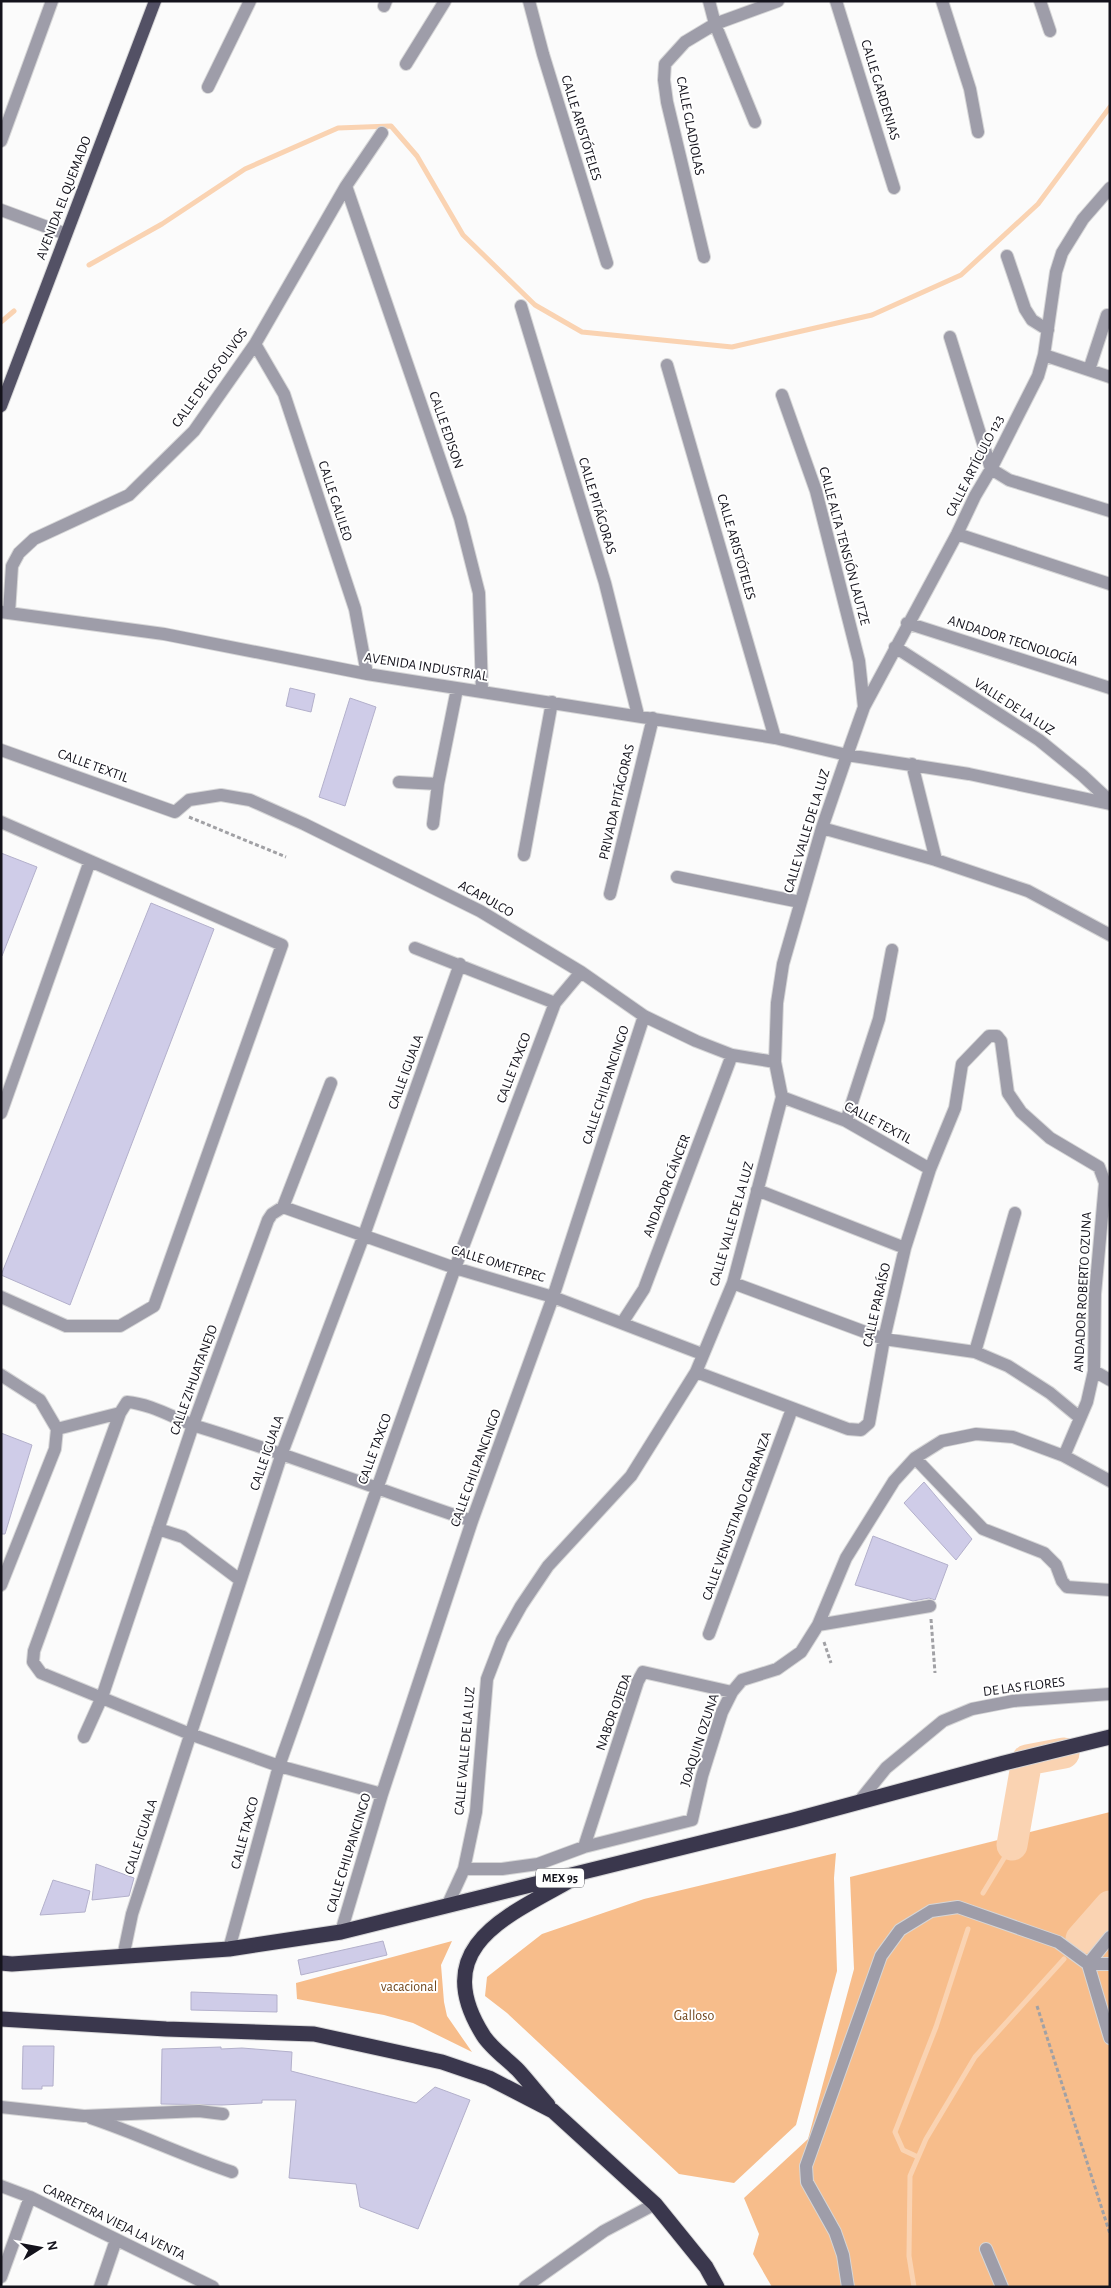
<svg xmlns="http://www.w3.org/2000/svg" width="1111" height="2288" font-family="'Alegreya Sans',sans-serif">
<rect width="100%" height="100%" fill="#fbfbfb"/>
<path fill="#f7bd8b" d="M1110 1812V2287H772L753 2254 759 2234 744 2198 808 2139 854 1969 850 1877Z
M836 1853 834 1878 837 1971 796 2125 734 2183 679 2174 507 2013 485 1996 487 1977 542 1934 644 1899Z
M452 1941 441 1965 444 2002 447 2016 472 2052 413 2023 384 2015 297 1999 296 1983Z"/>
<g fill="none" stroke-linecap="round" stroke-linejoin="round">
<path stroke="#fad3b2" stroke-width="5" d="M89 265 162 224 245 169 338 128 391 126 417 156 463 235 535 305 582 332 732 347 872 315 961 275 1038 204 1110 107
M1 322 14 311
M983 1893 1012 1845
M918 2157 903 2150 895 2132 936 2027 968 1929
M914 2287 909 2256 910 2176 926 2139 975 2057 1064 1959"/>
<path stroke="#fad3b2" stroke-width="31" d="M1012 1845 1027 1760 1064 1753
M1081 1939 1110 1906"/>
</g>
<path fill="#cfcce8" stroke="#b3b0cb" d="M290 688 315 694 311 712 286 706Z
M350 698 376 707 345 806 319 797Z
M1 853 37 867 2 956H1Z
M151 903 214 929 70 1305 1 1275Z
M1 1433 32 1445 5 1534H1Z
M924 1482 972 1539 956 1560 904 1503Z
M873 1536 948 1565 935 1600 929 1598 913 1601 855 1585Z
M96 1864 134 1878 129 1896 92 1900Z
M53 1880 90 1891 85 1912 40 1915Z
M383 1941 387 1955 301 1975 298 1960Z
M191 1992 277 1995V2012L191 2010Z
M23 2046H54L53 2086H42V2089H22Z
M221 2047V2049L242 2048 292 2052 291 2071 416 2103 435 2087 470 2100 418 2229 360 2207 356 2184 289 2178 296 2100H262V2103L222 2105 161 2104 162 2049Z"/>
<g fill="none" stroke-linecap="round" stroke-linejoin="round">
<defs>
<path id="minor" d="M529 1 543 54 607 263
M709 1 715 24 755 122
M836 1 894 188
M942 1 970 89 978 132
M1040 1 1050 31
M384 6 386 1
M406 64 445 1
M208 87 250 1
M1 141 52 1
M346 186 460 518 479 593 482 692
M1 210 66 234
M1007 256 1025 309 1032 320 1048 330
M704 257 667 102 664 80 665 64 685 42 715 24 778 1
M521 306 605 583 638 715
M950 337 991 469 1009 480 1110 511
M255 344 284 394 355 609 367 674
M1044 355 1110 377
M667 365 775 738
M1089 370 1107 315
M782 395 816 491 859 661 864 707
M957 534 1110 584
M1 612 164 634 367 674 775 738 847 755 969 774 1110 804
M9 613 12 566 19 553 34 539 129 495 194 431 255 344 346 186 382 133
M907 623 1110 688
M895 647 1039 740 1082 775 1110 801
M1 750 175 812 189 800 221 795 250 800 304 824 480 911 581 972 644 1016 696 1041 732 1055 775 1062
M912 764 936 860
M399 782 438 784
M1 822 282 945 154 1306 120 1326H66L1 1297
M433 824 438 784 457 689
M822 828 936 860 1028 891 1110 935
M524 855 552 702
M677 877 800 902
M610 894 653 718
M415 948 555 1003
M782 1097 846 1121 930 1169
M1 1113 90 861
M846 1121 879 1019 892 950
M757 1190 905 1248
M283 1207 455 1268 553 1297 702 1354
M733 1283 884 1339 975 1352 1008 1366 1050 1393 1079 1417
M622 1323 644 1289 732 1055
M975 1352 1015 1213
M1094 1371 1110 1380
M696 1372 848 1429 861 1430 869 1423 884 1339 905 1248 930 1169 955 1108 962 1064 989 1036H997L1001 1041 1008 1093 1021 1112 1050 1138 1099 1167 1105 1183 1095 1294 1094 1371 1087 1402 1064 1456
M1 1375 40 1400 57 1429
M57 1429 120 1413
M915 1458 983 1529 1044 1553 1056 1565 1062 1581 1067 1587 1110 1590
M158 1529 183 1537 240 1580
M1 1585 55 1449 57 1429
M818 1625 930 1606
M709 1634 792 1409
M84 1737 102 1697 193 1425 268 1220 272 1214 283 1207 331 1083
M382 1794 279 1766 190 1734 41 1673 33 1662 34 1651 120 1413 127 1402C152 1404 175 1419 199 1427 291 1455 381 1491 472 1521
M857 1804 886 1768 943 1721 972 1709 1013 1701 1110 1694
M584 1847 638 1681 643 1672 732 1692
M464 1869H502L538 1864 584 1847 692 1820 702 1776 722 1712 732 1692 742 1680 777 1669 801 1652 818 1625 846 1558 894 1481 915 1458 942 1441 976 1434 1013 1437 1064 1456 1110 1481
M448 1904 464 1869 476 1812 487 1679 502 1640 521 1606 548 1566 631 1476 696 1372 733 1283 782 1097 775 1062 777 1003 783 964 822 828 847 755 864 707 957 534 975 496 991 469 1038 376 1044 355 1056 272 1062 253 1083 219 1110 188
M341 1932 382 1794 472 1521 553 1297 644 1016
M229 1949 279 1766 455 1268 555 1003 581 972
M123 1957 132 1914 282 1453 364 1235 460 964
M1088 1964 1110 1937
M1088 1964H1110
M1 2107 84 2116 199 2111 223 2114
M91 2118C139 2134 184 2156 232 2172
M1 2186 30 2197 213 2287
M986 2249 1002 2287
M1 2277 30 2197
M100 2287 116 2240
M525 2287 604 2231 655 2204
M848 2287 843 2255 835 2232 807 2182 806 2166 881 1956 900 1930 931 1911 958 1907 1058 1942 1088 1964 1110 2038"/>
<path id="major" d="M1 406 155 1"/>
<path id="highway" d="M1 1963 12 1964 229 1949 341 1932 793 1820 1004 1763 1110 1737
M1 2019 166 2029 314 2034 442 2062 489 2078 553 2111 655 2204 706 2267 717 2287
M548 2105C538 2094 528 2081 518 2070 507 2059 491 2048 483 2035 428 1947 507 1916 571 1880"/>
</defs>
<use href="#minor" stroke="#d6d6d7" stroke-width="14"/>
<use href="#major" stroke="#d6d6d7" stroke-width="14"/>
<use href="#highway" stroke="#d6d6d7" stroke-width="17"/>
<path stroke="#a1a1a5" stroke-width="3" stroke-dasharray="4 2.5" stroke-linecap="butt" d="M189 817 286 857
M931 1619 935 1673
M824 1642 831 1663
M1037 2006 1110 2234"/>
<use href="#minor" stroke="#9e9da9" stroke-width="12"/>
<use href="#major" stroke="#535165" stroke-width="12"/>
<use href="#highway" stroke="#3a374d" stroke-width="15"/>
</g>
<g text-anchor="middle" dominant-baseline="central" stroke-width="4" stroke-linejoin="round" paint-order="stroke">
<rect fill="#fff" stroke="#5a5a60" stroke-width="1" x="536" y="1868.5" width="48" height="19" rx="4"/>
<g font-size="12" font-weight="bold" fill="#14131c">
<text x="560" y="1878">MEX 95</text>
</g>
<g font-size="14" fill="#14131c" stroke="#fff">
<text transform="translate(880 90) rotate(73)">CALLE GARDENIAS</text>
<text transform="translate(690 126) rotate(79)">CALLE GLADIOLAS</text>
<text transform="translate(581 128) rotate(73)">CALLE ARISTÓTELES</text>
<text transform="translate(64 198) rotate(-69)">AVENIDA EL QUEMADO</text>
<text transform="translate(210 378) rotate(-54)">CALLE DE LOS OLIVOS</text>
<text transform="translate(446 430) rotate(71)">CALLE EDISON</text>
<text transform="translate(975 466) rotate(-63)">CALLE ARTÍCULO 123</text>
<text transform="translate(335 501) rotate(72)">CALLE GALILEO</text>
<text transform="translate(597 506) rotate(73)">CALLE PITÁGORAS</text>
<text transform="translate(844 546) rotate(75)">CALLE ALTA TENSIÓN LAUTZE</text>
<text transform="translate(736 547) rotate(74)">CALLE ARISTÓTELES</text>
<text transform="translate(1013 641) rotate(18)">ANDADOR TECNOLOGÍA</text>
<text transform="translate(426 667) rotate(9)">AVENIDA INDUSTRIAL</text>
<text transform="translate(1014 707) rotate(33)">VALLE DE LA LUZ</text>
<text transform="translate(93 766) rotate(20)">CALLE TEXTIL</text>
<text transform="translate(617 802) rotate(-77)">PRIVADA PITÁGORAS</text>
<text transform="translate(807 831) rotate(-73)">CALLE VALLE DE LA LUZ</text>
<text transform="translate(486 899) rotate(29)">ACAPULCO</text>
<text transform="translate(514 1068) rotate(-69)">CALLE TAXCO</text>
<text transform="translate(406 1072) rotate(-70)">CALLE IGUALA</text>
<text transform="translate(606 1085) rotate(-72)">CALLE CHILPANCINGO</text>
<text transform="translate(878 1123) rotate(28)">CALLE TEXTIL</text>
<text transform="translate(667 1186) rotate(-69)">ANDADOR CÁNCER</text>
<text transform="translate(732 1224) rotate(-74)">CALLE VALLE DE LA LUZ</text>
<text transform="translate(498 1264) rotate(17)">CALLE OMETEPEC</text>
<text transform="translate(1083 1292) rotate(-87)">ANDADOR ROBERTO OZUNA</text>
<text transform="translate(877 1305) rotate(-77)">CALLE PARAÍSO</text>
<text transform="translate(194 1380) rotate(-70)">CALLE ZIHUATANEJO</text>
<text transform="translate(375 1449) rotate(-70)">CALLE TAXCO</text>
<text transform="translate(267 1453) rotate(-71)">CALLE IGUALA</text>
<text transform="translate(476 1468) rotate(-70)">CALLE CHILPANCINGO</text>
<text transform="translate(737 1516) rotate(-70)">CALLE VENUSTIANO CARRANZA</text>
<text transform="translate(1024 1687) rotate(-7)">DE LAS FLORES</text>
<text transform="translate(614 1712) rotate(-70)">NABOR OJEDA</text>
<text transform="translate(700 1740) rotate(-72)">JOAQUIN OZUNA</text>
<text transform="translate(465 1751) rotate(-85)">CALLE VALLE DE LA LUZ</text>
<text transform="translate(245 1833) rotate(-75)">CALLE TAXCO</text>
<text transform="translate(141 1837) rotate(-72)">CALLE IGUALA</text>
<text transform="translate(349 1853) rotate(-73)">CALLE CHILPANCINGO</text>
<text transform="translate(114 2222) rotate(26)">CARRETERA VIEJA LA VENTA</text>
</g>
<g font-size="14" fill="#71471d" stroke="#fff">
<text x="409" y="1987">vacacional</text>
<text x="694" y="2016">Galloso</text>
</g>
</g>
<rect width="1111" height="2288" fill="none" stroke="#14131c" stroke-width="5"/>
<g transform="translate(40 2248) rotate(79)" stroke="#ffffff" stroke-width="4" paint-order="stroke">
<path d="M0-4L9 19L0 12L-9 19Z" fill="#14131c"/>
<text y="-8" font-size="14" font-weight="bold" text-anchor="middle" fill="#14131c">N</text>
</g>
</svg>
